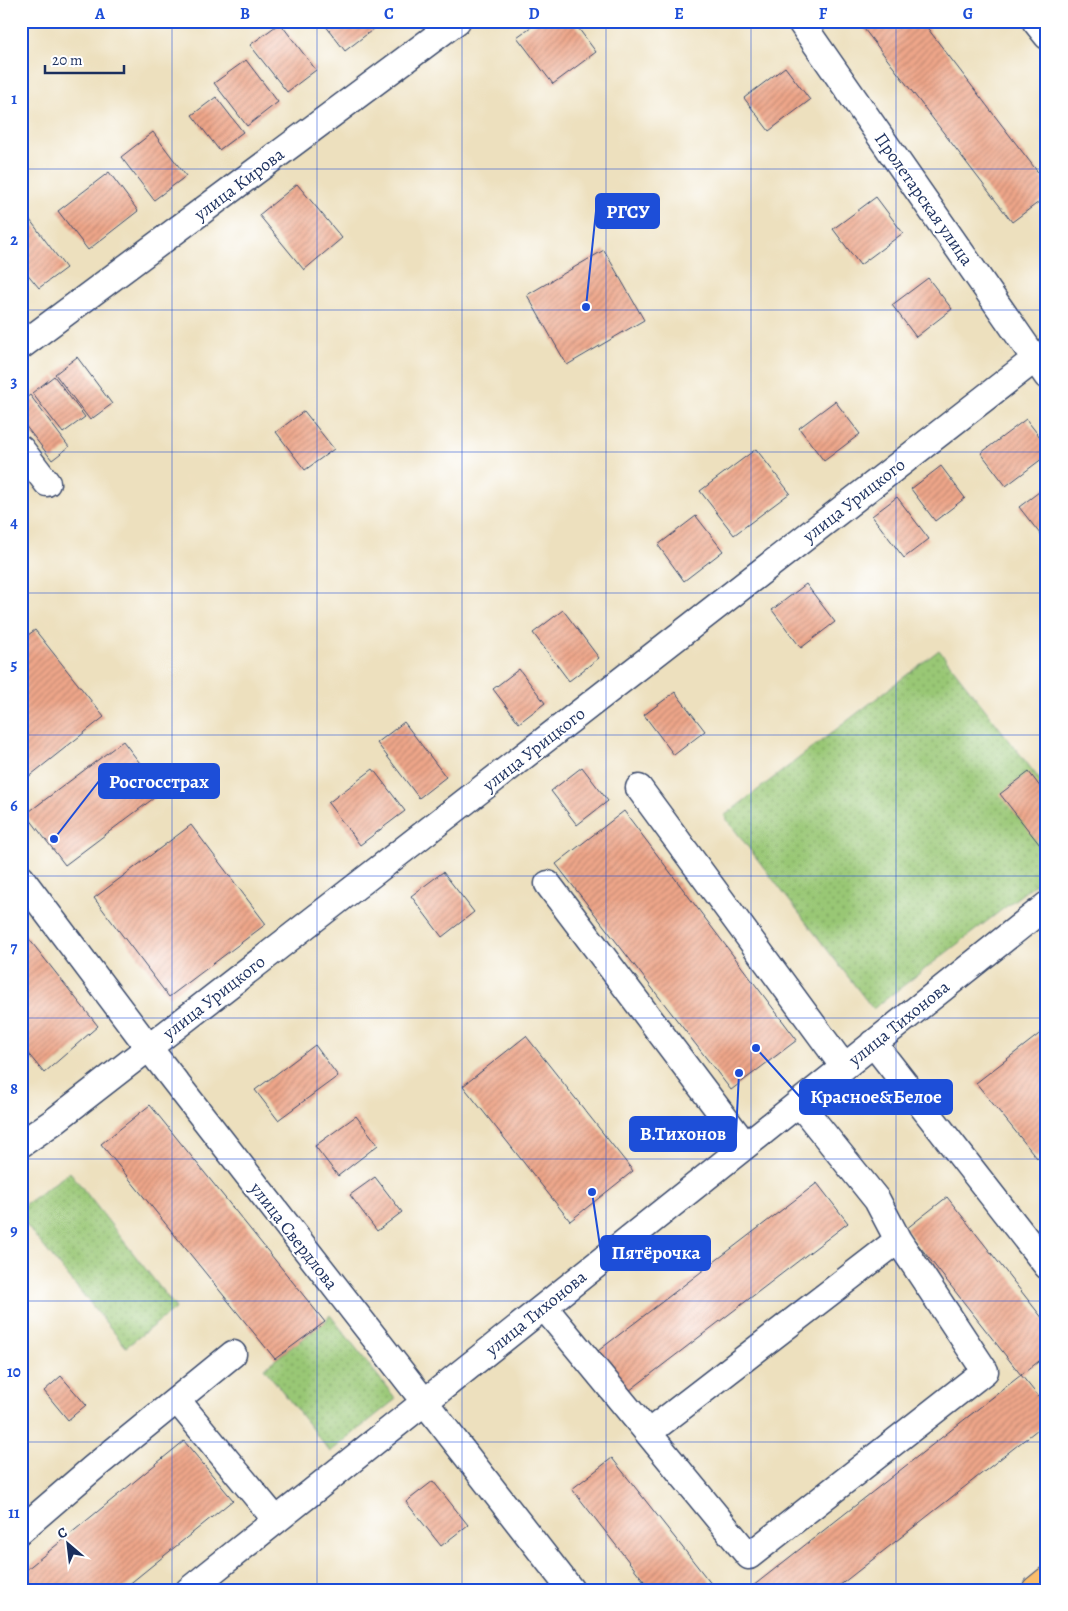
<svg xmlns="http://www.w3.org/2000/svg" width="1068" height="1611" font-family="Alegreya,serif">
<defs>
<pattern id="grass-dots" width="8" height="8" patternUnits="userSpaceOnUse" patternTransform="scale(1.25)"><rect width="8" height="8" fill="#99c775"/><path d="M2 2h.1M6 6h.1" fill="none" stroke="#7ca263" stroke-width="1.8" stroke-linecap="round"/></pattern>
<pattern id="building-hatch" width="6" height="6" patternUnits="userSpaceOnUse" patternTransform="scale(1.25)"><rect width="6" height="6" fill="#eea689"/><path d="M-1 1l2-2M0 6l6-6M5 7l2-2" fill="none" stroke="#c08873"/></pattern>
</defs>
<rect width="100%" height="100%" fill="#fff"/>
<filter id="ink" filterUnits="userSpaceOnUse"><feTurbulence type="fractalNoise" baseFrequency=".02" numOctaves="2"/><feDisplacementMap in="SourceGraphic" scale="10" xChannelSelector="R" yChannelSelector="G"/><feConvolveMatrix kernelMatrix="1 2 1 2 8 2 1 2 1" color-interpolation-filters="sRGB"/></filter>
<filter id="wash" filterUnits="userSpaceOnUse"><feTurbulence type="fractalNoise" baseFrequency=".0096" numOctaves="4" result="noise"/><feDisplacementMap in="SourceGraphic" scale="20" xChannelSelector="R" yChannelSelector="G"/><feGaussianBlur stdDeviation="1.12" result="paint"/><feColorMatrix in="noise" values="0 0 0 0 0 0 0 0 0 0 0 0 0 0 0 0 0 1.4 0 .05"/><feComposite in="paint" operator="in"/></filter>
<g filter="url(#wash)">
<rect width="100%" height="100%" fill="#ede0be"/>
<path fill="url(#grass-dots)" stroke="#5a7b6a" d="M939 650 1047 789V875L873 1009 724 816Z
M70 1172 176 1308 126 1347 21 1219V1207Z
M330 1315 396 1399 330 1452 264 1368 325 1322Z"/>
<g id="blocks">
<path fill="url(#building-hatch)" d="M322 21H384L345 51Z
M539 21H573L596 52 553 84 517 37Z
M858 21H922L1047 184V196L1012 222Z
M280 23 316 70 287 92 250 45Z
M246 60 278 102 247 126 214 83Z
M785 67 810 100 769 131 744 98Z
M216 97 243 132 219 150 192 115Z
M153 132 186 176 154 200 121 157Z
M109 172 138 211 88 250 58 211Z
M297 184 342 238 304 270 259 215Z
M876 197 903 233 860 265 833 229Z
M21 208 66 268 39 288 21 266Z
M604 250 644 320 567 365 527 295Z
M928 278 952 309 916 337 892 305Z
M77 357 112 404 90 420 55 374Z
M54 376 85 417 63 433 32 393Z
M30 395 69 447 52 460 21 420V402Z
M835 401 860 434 824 461 799 428Z
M304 411 334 449 305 470 276 432Z
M1026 419 1047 446V455L1006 486 981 453Z
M756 449 790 493 734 535 700 491Z
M941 466 965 498 935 521 911 489Z
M1047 486V537L1044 539 1019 507Z
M897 497 929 539 904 558 872 516Z
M696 516 723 551 684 581 658 545Z
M806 584 835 622 801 648 772 610Z
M563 610 599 658 569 681 533 633Z
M35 630 104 717 27 778 21 771V640Z
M519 669 545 703 519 723 493 689Z
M675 692 705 731 674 755 644 715Z
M404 722 446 777 419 798 377 743Z
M123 741 162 792 65 865 26 814Z
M582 767 608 801 577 825 551 791Z
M373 769 405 811 360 845 328 803Z
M1029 772 1047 796V854L1000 794Z
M624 811 797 1040 731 1090 556 864Z
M191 825 266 924 169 997 94 898Z
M443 872 474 912 442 937 411 896Z
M21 929 98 1026 44 1073 21 1045Z
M1047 1028V1151L1037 1158 976 1083Z
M526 1036 633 1171 570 1221 463 1086Z
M315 1045 338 1076 278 1120 255 1090Z
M150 1105 325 1322 275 1359 101 1144Z
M356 1116 378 1145 338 1176 315 1146Z
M375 1177 402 1212 377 1231 350 1195Z
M817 1183 848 1223 625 1394 594 1354Z
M947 1197 1047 1324V1355L1021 1375 906 1229Z
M1021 1375 1047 1407V1422L834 1590H748Z
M61 1376 86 1405 68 1420 44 1391Z
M184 1441 233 1500 122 1590H21V1574Z
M612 1458 716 1590H651L572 1489Z
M433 1481 468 1525 441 1546 406 1502Z"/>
</g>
</g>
<g filter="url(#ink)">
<use href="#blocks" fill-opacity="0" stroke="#3a4a6c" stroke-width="1"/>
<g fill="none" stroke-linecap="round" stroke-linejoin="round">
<defs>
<path id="minor" d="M800 21 1047 376
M1035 21 1047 36
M21 346 457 21
M21 449 47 483
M639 788 844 1067
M21 878 149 1048 571 1590
M548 884 745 1145
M873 1043 1047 1266
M21 1144 53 1122 1035 359 1047 354
M544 1307 648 1433 898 1240 877 1200 799 1103
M177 1400 276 1520
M648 1433 749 1556 985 1371 898 1240
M21 1530 93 1468 233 1354
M189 1590 1047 905"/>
<path id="major" d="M1036 1590 1047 1581"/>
</defs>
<use href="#minor" stroke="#3a4a6c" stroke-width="29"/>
<use href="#major" stroke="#3a4a6c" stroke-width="30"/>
<use href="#minor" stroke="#fff" stroke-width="26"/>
<use href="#major" stroke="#fabe6d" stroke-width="28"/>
</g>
</g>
<path fill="none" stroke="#1d4ed8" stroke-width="1" stroke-opacity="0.55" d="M172 21V1590M317 21V1590M462 21V1590M606 21V1590M751 21V1590M896 21V1590M21 169H1047M21 310H1047M21 452H1047M21 593H1047M21 735H1047M21 876H1047M21 1018H1047M21 1159H1047M21 1301H1047M21 1442H1047"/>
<g text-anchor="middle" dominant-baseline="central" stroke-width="4" stroke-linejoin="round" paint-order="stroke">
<g font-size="18" fill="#1b2f5e" stroke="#fff">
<text transform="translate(239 184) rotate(-37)">улица Кирова</text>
<text transform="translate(924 199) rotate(55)">Пролетарская улица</text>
<text transform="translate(854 500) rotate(-38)">улица Урицкого</text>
<text transform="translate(534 749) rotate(-38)">улица Урицкого</text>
<text transform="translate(214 997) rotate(-38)">улица Урицкого</text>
<text transform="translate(899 1023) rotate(-39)">улица Тихонова</text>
<text transform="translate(294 1236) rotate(52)">улица Свердлова</text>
<text transform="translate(536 1313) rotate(-39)">улица Тихонова</text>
</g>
</g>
<path fill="none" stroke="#1d4ed8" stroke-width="2" d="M586 307L596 211M54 839L99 781M756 1048L800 1097M739 1073L736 1134M592 1192L601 1253"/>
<g fill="#1d4ed8" stroke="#fff" stroke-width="2">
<circle cx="586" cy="307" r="5"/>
<circle cx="54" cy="839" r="5"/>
<circle cx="756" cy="1048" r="5"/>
<circle cx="739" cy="1073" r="5"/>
<circle cx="592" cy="1192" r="5"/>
</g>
<g fill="#1d4ed8" stroke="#1d4ed8" stroke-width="2">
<rect x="596" y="194" width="63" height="34" rx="5"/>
<rect x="99" y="764" width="120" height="34" rx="5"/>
<rect x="800" y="1080" width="152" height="34" rx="5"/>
<rect x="630" y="1117" width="106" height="34" rx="5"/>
<rect x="601" y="1236" width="109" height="34" rx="5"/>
</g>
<g font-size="19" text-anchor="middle" font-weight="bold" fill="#fff">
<text x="628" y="218">РГСУ</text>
<text x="159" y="788">Росгосстрах</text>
<text x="876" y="1103">Красное&amp;Белое</text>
<text x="683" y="1140">В.Тихонов</text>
<text x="656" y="1259">Пятёрочка</text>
</g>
<rect width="1068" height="1611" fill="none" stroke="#fff" stroke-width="55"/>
<g transform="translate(68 1544) rotate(332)" stroke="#ffffff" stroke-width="4" paint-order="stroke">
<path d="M0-4L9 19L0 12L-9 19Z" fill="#1b2f5e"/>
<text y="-8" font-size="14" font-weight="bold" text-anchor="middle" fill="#1b2f5e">С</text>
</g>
<path d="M45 65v8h79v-8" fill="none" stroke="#1b2f5e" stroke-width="2.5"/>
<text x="52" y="65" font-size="15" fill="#1b2f5e" stroke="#ffffff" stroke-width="4" paint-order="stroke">20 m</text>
<rect x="28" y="28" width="1012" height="1556" fill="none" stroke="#1d4ed8" stroke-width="2"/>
<g font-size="16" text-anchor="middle" font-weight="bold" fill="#1d4ed8">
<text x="100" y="19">A</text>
<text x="245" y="19">B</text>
<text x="389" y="19">C</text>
<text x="534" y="19">D</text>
<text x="679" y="19">E</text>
<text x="823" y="19">F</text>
<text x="968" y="19">G</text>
<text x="14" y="104">1</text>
<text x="14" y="245">2</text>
<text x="14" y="387">3</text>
<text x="14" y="528">4</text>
<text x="14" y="670">5</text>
<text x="14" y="811">6</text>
<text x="14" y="953">7</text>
<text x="14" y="1094">8</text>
<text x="14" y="1236">9</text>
<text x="14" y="1377">10</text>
<text x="14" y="1518">11</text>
</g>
</svg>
